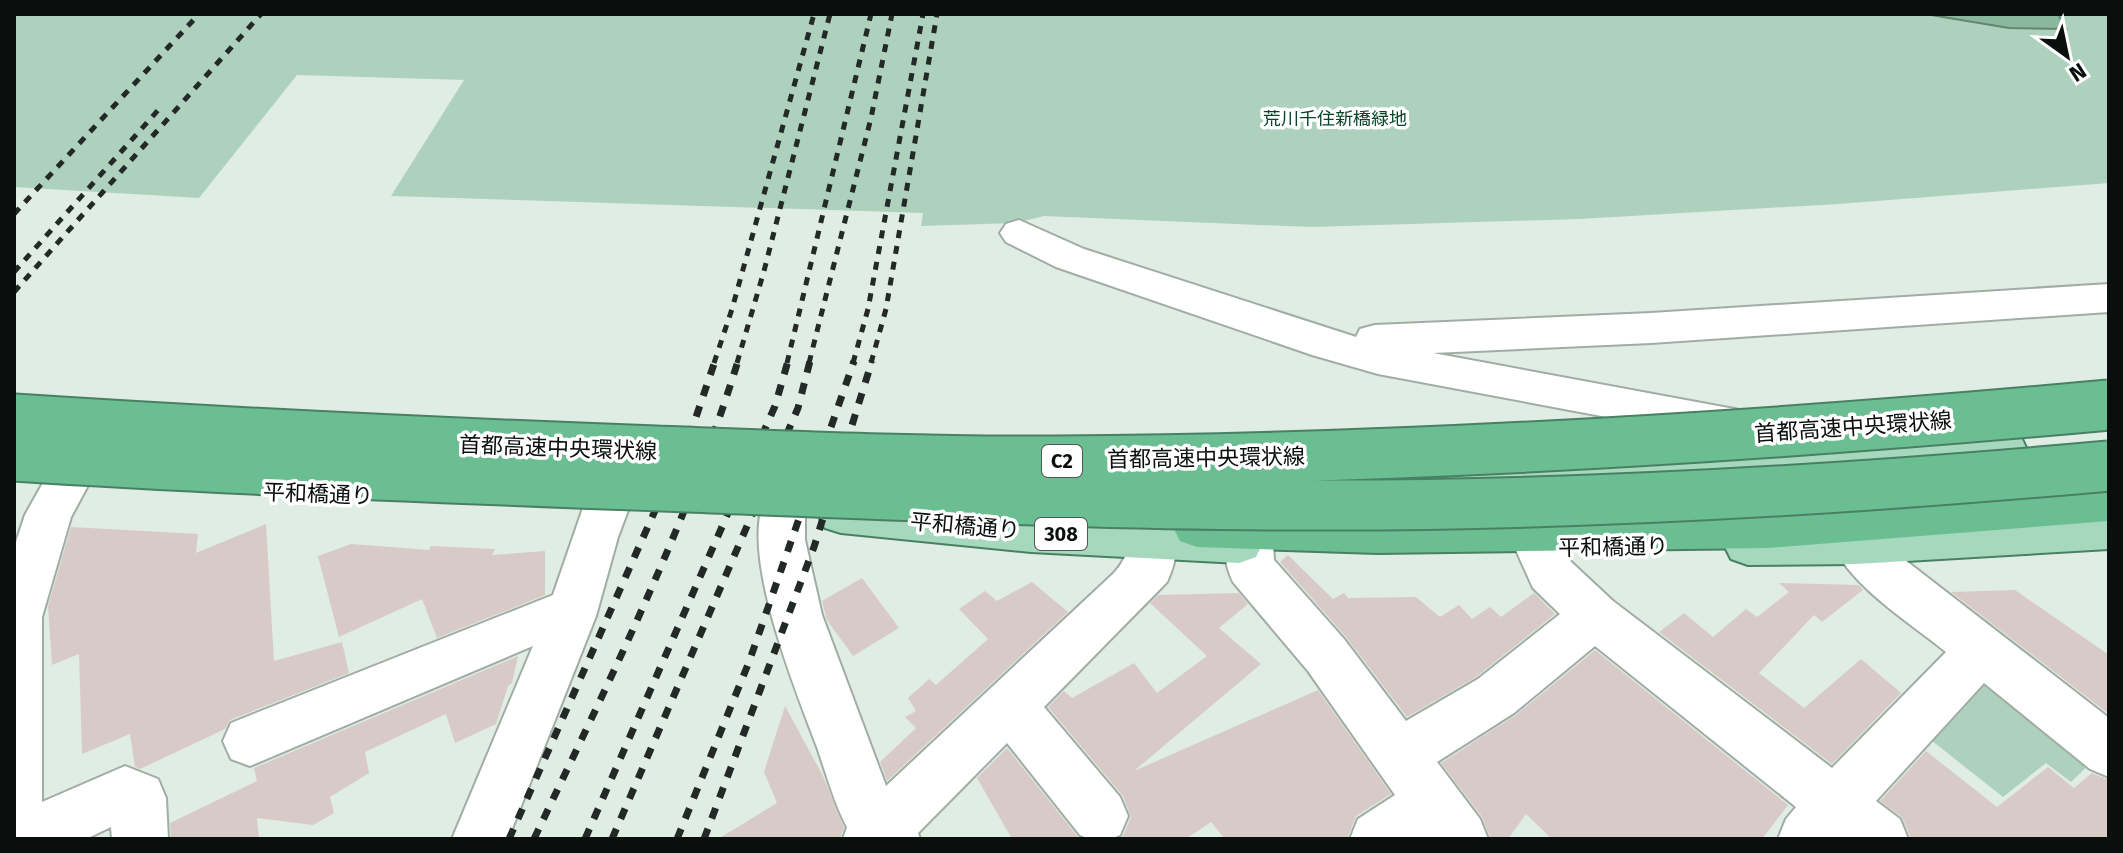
<svg xmlns="http://www.w3.org/2000/svg" width="2123" height="853" font-family="'Fira Sans','Noto Sans JP',sans-serif">
<rect width="100%" height="100%" fill="#e0ede5"/>
<path fill="#aed1bd" d="M14 14H1925L2009 28 2065 29 2058 14H2109V183L1838 204 1580 219 1311 227 1044 216 1016 223 921 226 923 213 391 196 464 80 297 75 199 198 14 187Z
M1984 661 2101 753 2071 782 2046 763 2003 797 1917 729Z"/>
<path fill="#8ab89e" stroke="#648572" stroke-width="2" d="M1925 14H2058L2066 29 2009 28Z"/>
<path fill="#d8cac7" d="M266 524 274 661 342 642 349 673 230 720 225 729 140 769 135 767 130 734 82 754 79 654 52 665 48 606 71 527 198 534 196 553Z
M351 544 429 550 431 546 495 549 492 555 545 551V595L437 638 422 599 339 637 318 556Z
M1288 555 1333 599 1344 593 1348 598 1416 597 1440 617 1459 605 1472 619 1490 607 1501 617 1534 593 1555 614 1476 677 1407 717 1346 637 1280 562Z
M862 578 899 628 853 656 827 620 822 601Z
M1032 582 1068 612 887 781 880 762 916 728 905 717 916 711 908 698 929 679 936 685 988 639 959 609 985 591 997 601Z
M1779 583 1859 585 1863 590 1822 622 1814 615 1759 673 1804 708 1861 659 1901 693 1832 764 1659 632 1684 613 1713 637 1746 609 1757 617 1789 592Z
M2015 590 2109 655V714L1951 592Z
M1239 593 1248 604 1219 628 1261 664 1134 771 1318 690 1391 794 1356 816 1347 839H1225L1211 822 1186 839H1118L1123 836 1131 817 1123 796 1048 707 1064 691 1072 698 1134 663 1157 693 1207 656 1150 603 1158 595Z
M1595 650 1788 805 1762 839H1552L1526 814 1508 839 1490 837 1482 817 1441 763 1516 715Z
M518 656 512 683 508 686 496 724 455 743 446 714 365 752 369 773 330 797 334 813 313 825 257 818 259 839H171L170 823 257 781 254 768Z
M785 706 823 776 844 827 840 839H718L777 803 764 772Z
M1007 748 1078 837 1082 839H1012L977 778Z
M1926 751 1997 807 2048 767 2074 788 2092 773 2109 780V839H1911L1902 817 1880 801Z"/>
<g fill="none" stroke-linecap="round" stroke-linejoin="round">
<defs>
<path id="minor" d="M1019 220 1084 249 1356 337 1360 329 1375 325 1651 313 2109 284V312L1651 343 1433 353 1745 411 1751 423 1745 435 1729 440 1378 374 1312 355 1056 267 1006 242 1000 233 1006 224Z
M69 460 85 465 92 478 71 517 42 617V802L125 766 158 779 166 798 168 839H112L111 827 86 839H14V548L25 515 53 465Z
M607 486 623 492 630 505 618 537 596 616 508 839H452L533 646 250 766 231 759 223 741 231 723 553 595 584 505 591 492Z
M782 492 798 497 805 511V540L822 615 886 786 1114 573C1130 555 1127 546 1137 525L1154 519 1171 525C1180 544 1176 562 1167 582L1044 707 1120 797 1128 816 1120 835C1107 841 1093 841 1080 835L1007 743 918 833 920 839H843L847 827C834 803 826 773 817 747 796 691 738 551 766 497Z
M1249 523 1266 529 1273 543 1274 560 1344 639 1406 721 1478 679 1560 614 1533 588 1515 548 1522 534 1539 528 1556 534 1568 559 1613 601 1832 768 1946 652C1908 621 1854 589 1832 544L1839 530C1869 520 1876 533 1896 553L2109 718V777L2090 769 1984 683 1876 801 1900 819 1908 839H1778L1786 819 1796 807 1595 646 1514 713 1437 762 1480 819 1488 839H1350L1358 819 1395 795 1308 671 1233 582C1224 563 1223 548 1232 529Z"/>
<path id="major" d="M2006 434 2022 439 2028 452 2022 465 2006 470 1431 493 1415 488 1408 475 1415 462 1431 457Z
M841 495 1031 512 1239 523 1256 529 1263 543 1256 557 1239 563 1031 552 841 533 825 528 818 514 825 500Z
M2109 509V549L1856 564 1748 565 1731 559 1724 545 1731 531 1748 525 1856 524Z"/>
<path id="highway" d="M2109 483V521L1767 548 1377 553 1197 547 1180 541 1173 527 1180 513 1197 507 1377 513 1767 508Z"/>
</defs>
<use href="#minor" stroke="#a1aca5" stroke-width="4"/>
<use href="#major" stroke="#498063" stroke-width="4"/>
<use href="#highway" stroke="#498063" stroke-width="4"/>
<use href="#minor" fill="#fff" fill-rule="evenodd"/>
<use href="#major" fill="#a6d8be" fill-rule="evenodd"/>
<use href="#highway" fill="#6bbe92" fill-rule="evenodd"/>
<path stroke="#232926" stroke-width="5" stroke-dasharray="8 8" stroke-linecap="butt" d="M14 214 199 14
M14 272 160 108
M14 292 261 14
M714 363 732 309 814 14
M737 363 764 271 830 14
M787 363 871 14
M809 363 871 118 892 14
M853 363 868 309 923 14
M871 363 886 309 937 14"/>
<path stroke="#232926" stroke-width="7" stroke-dasharray="11 11" stroke-linecap="butt" d="M509 839 694 423 715 361
M534 839C608 683 687 526 738 361
M585 839 775 406 788 361
M612 839 798 408 810 361
M677 839 749 662 854 361
M704 839 814 547 872 361"/>
<defs>
<path id="highway-bridge" d="M14 419C228 433 442 443 656 451 790 456 923 462 1057 461 1408 459 1759 437 2109 405
M14 456C238 470 463 479 688 487 895 495 1102 505 1309 505 1576 506 1843 490 2109 466"/>
</defs>
<use href="#highway-bridge" stroke="#498063" stroke-width="53" stroke-linecap="butt"/>
<use href="#highway-bridge" stroke="#6bbe92" stroke-width="49"/>
</g>
<g text-anchor="middle" dominant-baseline="central" stroke-width="7" stroke-linejoin="round" paint-order="stroke">
<g font-size="18" fill="#07442a" stroke="#fff">
<text x="1335" y="119">荒川千住新橋緑地</text>
</g>
<g fill="#fff" stroke="#545655" stroke-width="2">
<rect x="1042" y="445" width="40" height="32" rx="6"/>
<rect x="1035" y="518" width="52" height="32" rx="6"/>
</g>
<g font-size="20" font-weight="bold" fill="#0a0e0c">
<text x="1062" y="461">C2</text>
<text x="1061" y="534">308</text>
</g>
<g font-size="22" fill="#0a0e0c" stroke="#fff">
<text transform="translate(1853 427) rotate(-4)">首都高速中央環状線</text>
<text transform="translate(558 448) rotate(2)">首都高速中央環状線</text>
<text transform="translate(1206 458) rotate(-1)">首都高速中央環状線</text>
<text transform="translate(318 494) rotate(2)">平和橋通り</text>
<text transform="translate(965 526) rotate(5)">平和橋通り</text>
<text transform="translate(1613 547) rotate(-1)">平和橋通り</text>
</g>
</g>
<rect width="2123" height="853" fill="none" stroke="#0a0e0c" stroke-width="32"/>
<g transform="translate(2067 56) rotate(147)" stroke="#ffffff" stroke-width="6" paint-order="stroke">
<path d="M0-6L14 30L0 20L-14 30Z" fill="#0a0e0c"/>
<text y="-12" font-size="22" font-weight="bold" text-anchor="middle" fill="#0a0e0c">N</text>
</g>
</svg>
